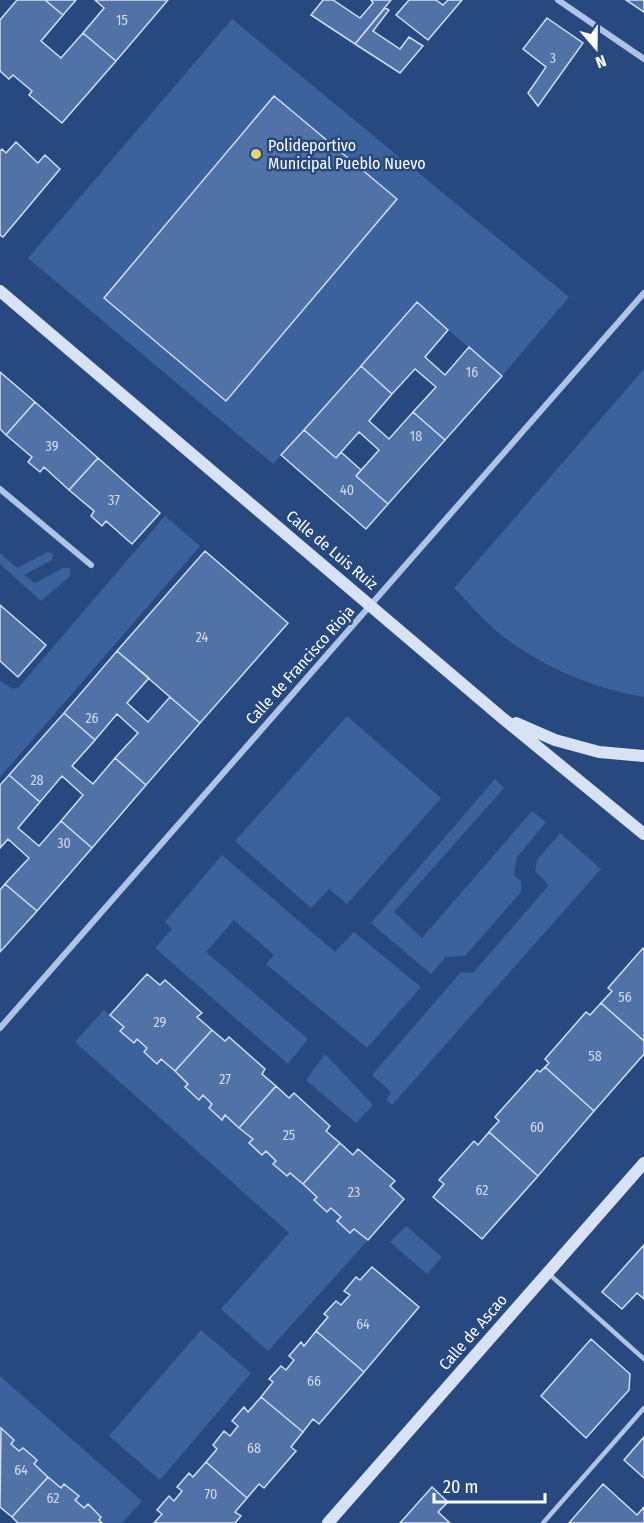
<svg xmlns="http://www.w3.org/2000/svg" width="644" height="1523" font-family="'Fira Sans Condensed',sans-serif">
<rect width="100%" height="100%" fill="#27497f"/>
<path fill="#3b629c" d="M232 19 569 297 502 376 417 303 273 464 28 258Z
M644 369V697C592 688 542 667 500 634 484 621 469 603 454 588Z
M165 516 200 546 0 777V681L13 689 19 687Z
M48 552 53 554 52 560 24 575 35 583 63 568H70V576L41 601 0 564V553L17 568Z
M347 716 441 798 347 904 329 889 311 908 235 841Z
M495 779 504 788 394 912 422 938 532 811 546 822 517 857 514 875 521 881V892L465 956 446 957 431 974 371 923Z
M560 833 601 869 392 1105 386 1100 391 1092 372 1075 461 972 473 973 549 885 535 871 537 860Z
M222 855 335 952 354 932 421 987 367 1048 266 964 274 955 234 920 206 952 308 1039 288 1064 155 948 172 929 165 922Z
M104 1010 124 1027 121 1031 133 1043 137 1039 147 1048 144 1052 157 1064 161 1059 188 1084 185 1087 199 1099 203 1095 212 1104 209 1108 222 1119 225 1115 253 1139 249 1143 262 1155 266 1151 276 1161 273 1165 286 1176 290 1173 317 1197 314 1201 327 1212 331 1208 341 1217 337 1221 350 1233 354 1229 368 1240 268 1351 221 1309 289 1233 75 1042Z
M325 1054 373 1105 356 1123 306 1080Z
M406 1226 442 1257 427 1274 390 1242Z
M201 1330 251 1373 160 1480 109 1436Z
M0 1376 142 1501 122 1523H102L99 1520 101 1517 88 1504 84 1508 75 1500 78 1496 64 1484 61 1488 34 1464 37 1460 23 1448 19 1451 11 1444 14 1440 0 1429Z"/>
<path fill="#5072a7" stroke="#d0dff4" stroke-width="1.5" d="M17 0H45L63 15 41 41 61 58 83 33 116 61 62 123 29 95 32 91 13 75 9 79 0 71V20Z
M45 0H76L63 15Z
M95 0H168L116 61 83 33 104 8Z
M323 0H333L360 18 373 3 371 0H391L355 44 311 15Z
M409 0H436L443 5 448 0H462L428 40 396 15Z
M626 0H644V12Z
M385 8 389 10 373 31 400 49 409 37 423 46 400 73 355 44Z
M547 18 583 43 538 106 528 93 546 67 523 49Z
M274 96 397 199 226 401 104 298Z
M16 142 38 163 45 155 60 169 3 237 0 235V151L2 149 6 153Z
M417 302 448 330 425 357 445 375 469 347 502 376 445 440 413 412 436 387 415 369 392 394 361 366Z
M361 366 392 394 369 421 389 439 413 412 445 440 388 504 356 476 379 450 359 432 336 458 304 430Z
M0 372 35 402 6 435 0 429Z
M35 402 98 458 69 490 44 467 40 472 28 462 32 457 6 435Z
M304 430 336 458 341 452 361 470 356 476 388 504 366 529 281 455Z
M98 458 160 513 132 544 106 521 102 526 91 516 94 511 69 490Z
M205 551 288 623 200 723 117 651Z
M0 605 46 645 18 677 0 661Z
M117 651 149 678 127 703 148 722 170 697 200 723 146 785 115 758 138 733 117 714 95 740 64 713Z
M64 713 95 740 72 766 93 784 115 758 146 785 92 848 61 821 83 795 62 776 40 802 9 775Z
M9 775 40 802 18 828 39 846 61 821 92 848 37 911 5 884 29 858 8 839 0 848V785Z
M5 884 37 911 0 952V890Z
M643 948 644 950V1041L601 1003 612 991 608 988Z
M147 974 160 985 165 980 202 1013 197 1017 212 1030 175 1071 161 1059 157 1064 144 1052 147 1048 137 1039 134 1043 120 1031 124 1027 110 1015Z
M601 1003 644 1041V1054L594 1111 545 1067 549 1063 545 1059 586 1012 590 1015Z
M212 1030 225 1041 229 1037 265 1069 262 1074 276 1086 239 1128 225 1115 222 1120 209 1108 212 1104 203 1095 199 1100 185 1087 188 1084 175 1071Z
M545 1067 594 1111 538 1176 489 1132 499 1121 495 1117 537 1070 540 1072Z
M276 1086 289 1098 294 1093 330 1126 326 1131 340 1143 303 1184 290 1173 287 1176 273 1164 276 1161 266 1151 262 1155 249 1143 253 1139 239 1128Z
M489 1132 538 1176 482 1239 433 1197 444 1184 439 1180 474 1141 478 1145Z
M340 1143 353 1155 358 1149 395 1181 390 1186 404 1199 368 1240 354 1229 350 1233 337 1221 341 1217 331 1208 327 1212 314 1200 317 1197 303 1184Z
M644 1245V1299L637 1293 622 1309 602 1292Z
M372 1267 419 1307 364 1372 316 1331 328 1317 324 1314 336 1301 341 1305 350 1295 344 1291 356 1277 360 1280Z
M316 1331 364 1372 319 1424 313 1419 303 1432 261 1397 273 1382 269 1379 281 1366 286 1370 294 1360 289 1356 301 1342 304 1346Z
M591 1339 630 1374 629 1390 586 1438 541 1396Z
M261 1397 303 1432 291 1447 296 1451 264 1488 259 1484 247 1498 206 1462 217 1449 213 1445 224 1431 230 1436 238 1426 232 1421 244 1407 248 1412Z
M1 1428 14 1440 11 1444 19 1451 23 1448 37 1460 34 1464 48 1477 12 1517 0 1507Z
M644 1437V1478L624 1460Z
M206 1462 247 1498 235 1512 241 1516 235 1523H154L162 1514 157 1510 169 1496 174 1501 182 1491 177 1487 189 1473 193 1477Z
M48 1477 61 1488 64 1484 79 1496 75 1500 84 1508 88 1504 101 1517 99 1520 102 1523H18L12 1517Z
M603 1484 637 1515 644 1507V1523H569Z
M432 1487 448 1502 438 1512 450 1523H400Z"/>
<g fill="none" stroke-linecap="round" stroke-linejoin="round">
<path stroke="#aec4e5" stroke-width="4.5" d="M549 1274 644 1359
M543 1523 644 1408"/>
<path stroke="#aec4e5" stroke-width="6" d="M558 0 644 59
M0 489 91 565
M0 1028 644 293"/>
<path stroke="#d7e2f5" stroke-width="12" d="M0 291 500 716 644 834
M516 723 555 740 599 752 644 756
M328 1523 644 1163"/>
</g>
<circle fill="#edd073" stroke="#27497f" stroke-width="2" cx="256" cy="154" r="6"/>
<g text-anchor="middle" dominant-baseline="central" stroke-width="5" stroke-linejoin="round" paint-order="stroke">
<g font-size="14" fill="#d3dce9">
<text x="122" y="20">15</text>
<text x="553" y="58">3</text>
<text x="472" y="372">16</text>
<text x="416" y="436">18</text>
<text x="52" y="446">39</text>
<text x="347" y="490">40</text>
<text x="114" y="500">37</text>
<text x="202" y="637">24</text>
<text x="92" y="718">26</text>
<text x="37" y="780">28</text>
<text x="64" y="843">30</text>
<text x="625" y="997">56</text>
<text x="160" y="1022">29</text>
<text x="595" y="1056">58</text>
<text x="225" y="1079">27</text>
<text x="537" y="1127">60</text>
<text x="289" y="1135">25</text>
<text x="482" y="1190">62</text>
<text x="354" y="1192">23</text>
<text x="363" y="1324">64</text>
<text x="314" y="1381">66</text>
<text x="254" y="1448">68</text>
<text x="21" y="1470">64</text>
<text x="211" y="1494">70</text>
<text x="53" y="1498">62</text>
</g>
<g font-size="16" fill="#fff" stroke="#27497f" text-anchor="start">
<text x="268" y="145">Polideportivo<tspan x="268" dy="18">Municipal Pueblo Nuevo</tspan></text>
</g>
<g font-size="16" fill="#fff" stroke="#27497f">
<text transform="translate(332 550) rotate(40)">Calle de Luis Ruiz</text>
<text transform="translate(300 665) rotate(-48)">Calle de Francisco Rioja</text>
<text transform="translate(473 1332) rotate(-49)">Calle de Ascao</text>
</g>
</g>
<g transform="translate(596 48) rotate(160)" stroke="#27497f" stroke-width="4.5" paint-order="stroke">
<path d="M0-4.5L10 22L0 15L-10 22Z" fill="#ffffff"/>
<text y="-9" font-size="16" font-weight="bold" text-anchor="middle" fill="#ffffff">N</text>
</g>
<path d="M434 1493v9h111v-9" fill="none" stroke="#ffffff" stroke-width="3"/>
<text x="443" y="1493" font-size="18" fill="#ffffff" stroke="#27497f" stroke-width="4.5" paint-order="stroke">20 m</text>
</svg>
